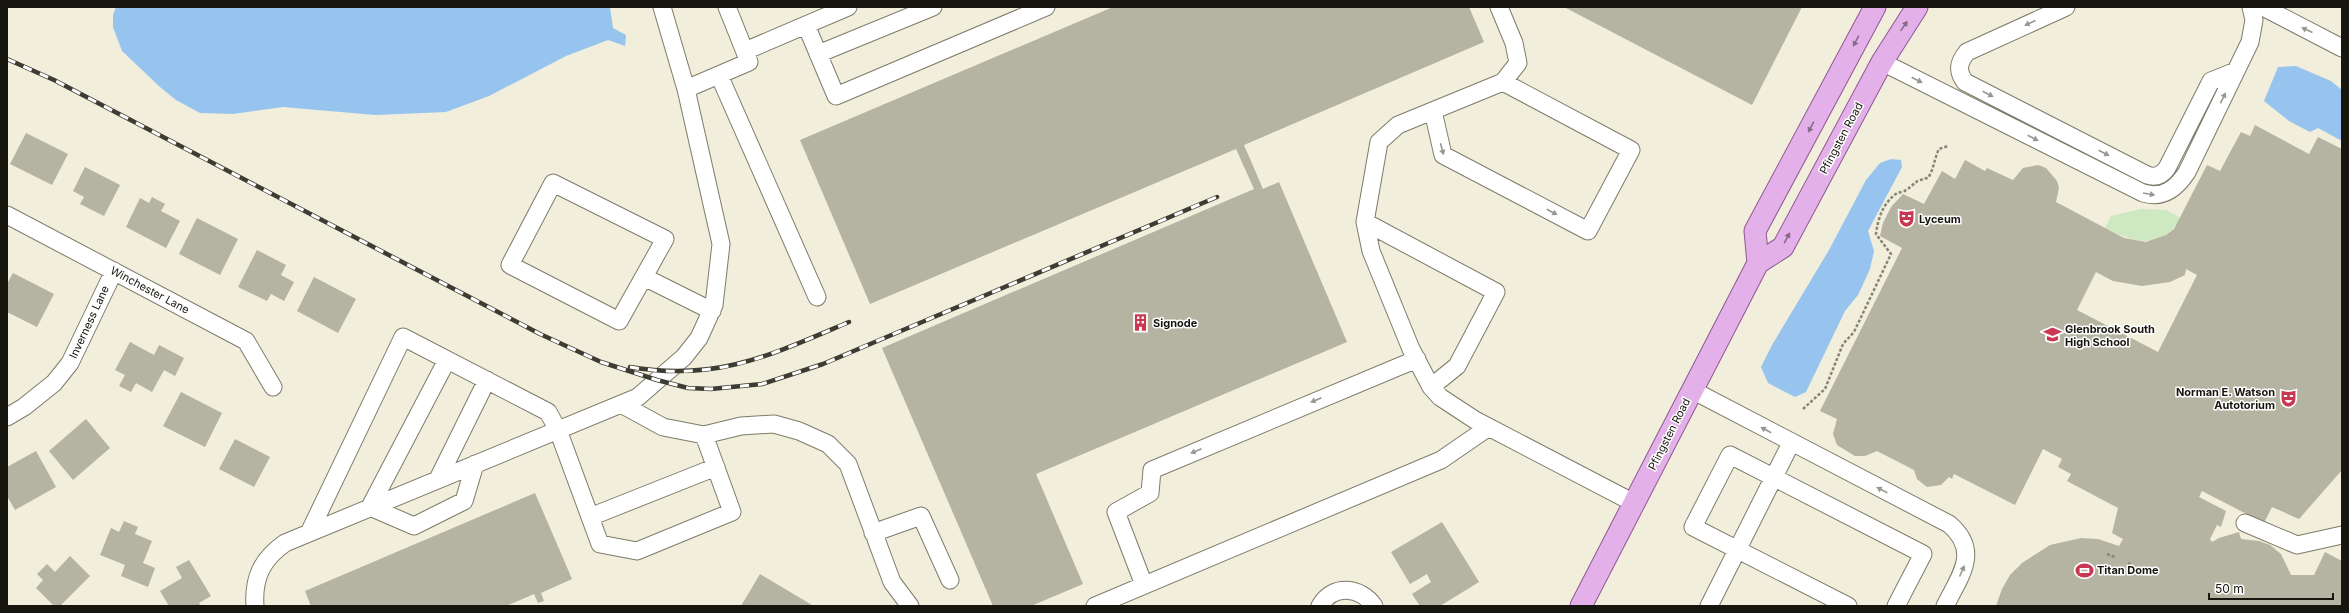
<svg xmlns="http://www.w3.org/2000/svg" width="2349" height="613" font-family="Inter,sans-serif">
<rect width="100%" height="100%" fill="#f1eedb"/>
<path fill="#cee8c1" d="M2141 209 2166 210 2181 218C2160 251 2135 243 2105 228L2111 216Z"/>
<path fill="#97c4ef" d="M116 7H610L613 28 626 35 625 46 608 40 566 56 489 96 446 112 375 115 283 107 233 114 200 113 176 100 160 87 122 51 113 27V15Z
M2296 66 2331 81 2342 90V141L2318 128 2310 132 2289 121 2264 101 2278 67Z
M1891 159 1901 160 1902 167 1868 231 1874 251 1870 269 1858 295 1845 311 1806 392 1795 397 1768 383 1761 367 1772 345 1829 250 1866 180 1880 163Z"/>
<path fill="#b5b3a1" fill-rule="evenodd" d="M1113 7H1469L1484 42 1244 145 1263 189 1279 182 1347 342 1036 474 1083 584 1031 606H993L882 348 1254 189 1236 149 870 304 800 140Z
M1564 7H1802L1752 105Z
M2255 125 2309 154 2318 137 2342 149V470L2299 519 2272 507 2264 523 2202 491 2199 497 2226 511 2221 527 2217 525 2210 539 2212 542 2219 538 2239 532 2241 539 2259 541 2270 545 2281 554 2291 575H2314L2325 552 2342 561V606H1996L2002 589 2010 575 2022 563 2050 545 2081 538 2098 539 2119 546 2123 539 2112 533 2118 508 2067 481 2071 474 2058 467 2062 459 2043 449 2015 505 1954 474 1952 479 1949 477 1941 485 1927 487 1917 479 1914 470 1877 451 1865 456H1855L1837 445 1833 434 1837 419 1820 411 1902 248 1880 236 1883 223 1891 207 1903 194 1924 204 1942 171 1955 179 1965 160 1985 171 1987 168 2013 180 2023 168 2038 165 2046 168 2057 181 2059 188 2056 202 2124 238 2146 242 2166 235 2174 229 2207 165 2220 171 2241 132 2250 136ZM2186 269 2197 275 2158 352 2077 310 2096 272 2113 281 2142 286 2170 282 2185 275Z
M26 133 68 154 52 185 10 164Z
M85 167 120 185 104 216 80 204 84 197 73 191Z
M152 197 165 204 161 211 180 221 166 248 126 227 140 198 149 203Z
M197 218 238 239 220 275 179 254Z
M257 250 286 265 281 275 294 282 284 301 271 294 267 301 238 287Z
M13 273 54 294 37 327 7 312V284Z
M314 277 356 299 338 333 297 311Z
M130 342 154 355 159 345 184 358 175 376 164 370 152 392 136 383 131 392 119 386 125 375 115 370Z
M181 392 222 413 205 447 163 426Z
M86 419 110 448 73 480 49 451Z
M235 439 270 457 254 487 219 469Z
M36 451 56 487 15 510 7 496V467Z
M535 493 572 579 541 593 544 601 538 603 534 594 506 606H311L305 591Z
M124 521 138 527 135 534 152 541 143 563 155 568 148 587 121 576 125 565 100 555 111 528 119 532Z
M1442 522 1479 582 1440 606H1420L1412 594 1431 582 1427 574 1410 584 1391 552Z
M70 556 90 576 60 606H54L36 588 43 580 37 574 47 564 55 572Z
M189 560 211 596 199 603 201 606H169L160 591 182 578 176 567Z
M760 574 812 605 811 606H741Z"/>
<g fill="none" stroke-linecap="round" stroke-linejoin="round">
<defs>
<path id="minor" d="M1499 7 1514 43 1518 63 1503 82 1398 125 1379 142 1365 222 1371 251 1411 349 1431 387 1440 397 1475 420 1634 503
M2066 7 1967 52C1958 63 1957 71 1965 82L2147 175C2156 178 2162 175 2167 168L2211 81 2236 71
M2263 7 2342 48
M806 25 836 96 1046 7
M745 51 848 7
M818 54 933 7
M1882 62 2143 193C2163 199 2176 189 2187 172L2250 42 2254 20 2251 7
M719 75 817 297
M686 89 749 62 727 7
M1433 111 1443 155 1588 231 1631 150 1503 82
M553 183 665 239 619 321 510 265Z
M7 215 246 341 273 387
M1365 222 1496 292 1457 366 1431 387
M644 277 712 311
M447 360 370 507 414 526 464 501 475 464
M1692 390 1949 524C1981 551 1960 576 1945 606
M7 417 24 407 54 383 70 363 114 271
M704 435 741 426 774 424 799 431 828 444 848 464 892 582 910 606
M438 479 487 380
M590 517 716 467
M2245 523 2297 545 2342 535
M309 533 403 337 548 412 558 430 600 544 637 551 732 512 704 435 663 427 621 404
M873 533 921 516 950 580
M1144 585 1116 512 1150 493 1152 470 1417 359
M255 606C253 578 262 559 285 543L638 397 684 357 699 338 714 305 721 244 686 89 662 7
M1095 606 1441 460 1489 427
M1320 606C1333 583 1361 587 1374 606
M1709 606 1791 443
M1848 606 1693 527 1730 455 1923 554 1896 606"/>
<path id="major" d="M1758 263 1755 231 1875 7
M1581 606 1758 263 1783 247 1882 62 1917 7"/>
</defs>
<use href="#minor" stroke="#7e7b6a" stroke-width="19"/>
<use href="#major" stroke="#8f5793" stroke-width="23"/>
<path stroke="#878477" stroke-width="2.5" stroke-dasharray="3 2" stroke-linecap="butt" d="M1803 409 1825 389 1843 344 1854 332 1891 254 1876 234C1878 218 1883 203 1897 193 1900 192 1904 192 1906 190 1917 183 1913 181 1928 178 1934 169 1934 159 1939 149L1948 146
M2107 554 2115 557
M2128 563 2136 568"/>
<use href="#minor" stroke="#fff" stroke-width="17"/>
<use href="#major" stroke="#e3b0e9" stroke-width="21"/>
<defs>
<path id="rail" d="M7 59 54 80 540 334 601 362 657 380 688 388 711 389 762 384 823 364 1217 197
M630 367C717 382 771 355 849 322"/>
</defs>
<use href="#rail" stroke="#3d3c33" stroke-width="4.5"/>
<use href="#rail" stroke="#fff" stroke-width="3" stroke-dasharray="9" stroke-linecap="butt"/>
</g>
<defs><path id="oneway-solid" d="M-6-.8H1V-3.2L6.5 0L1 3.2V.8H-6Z"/></defs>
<g fill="#969693">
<use href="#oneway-solid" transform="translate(2030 23) rotate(156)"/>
<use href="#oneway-solid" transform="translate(2307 30) rotate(-155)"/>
<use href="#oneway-solid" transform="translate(1917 80) rotate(27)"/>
<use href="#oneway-solid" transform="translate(1988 94) rotate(27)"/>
<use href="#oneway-solid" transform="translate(2223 98) rotate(-64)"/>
<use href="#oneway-solid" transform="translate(2033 138) rotate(27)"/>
<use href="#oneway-solid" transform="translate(1442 149) rotate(75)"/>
<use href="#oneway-solid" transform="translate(2104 153) rotate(27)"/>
<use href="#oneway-solid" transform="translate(2149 194) rotate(10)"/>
<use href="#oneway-solid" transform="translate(1552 212) rotate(28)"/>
<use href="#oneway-solid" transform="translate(1316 400) rotate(157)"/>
<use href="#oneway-solid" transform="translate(1766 430) rotate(-152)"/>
<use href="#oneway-solid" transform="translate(1196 451) rotate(157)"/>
<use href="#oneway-solid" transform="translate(1882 490) rotate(-153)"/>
<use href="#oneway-solid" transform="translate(1962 571) rotate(-66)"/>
</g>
<g fill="#876a86">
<use href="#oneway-solid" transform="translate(1904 26) rotate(-55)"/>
<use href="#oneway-solid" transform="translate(1856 41) rotate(118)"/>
<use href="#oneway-solid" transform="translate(1811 127) rotate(118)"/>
<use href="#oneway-solid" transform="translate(1787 238) rotate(-62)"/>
</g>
<defs>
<symbol id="theatre-bare" viewBox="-9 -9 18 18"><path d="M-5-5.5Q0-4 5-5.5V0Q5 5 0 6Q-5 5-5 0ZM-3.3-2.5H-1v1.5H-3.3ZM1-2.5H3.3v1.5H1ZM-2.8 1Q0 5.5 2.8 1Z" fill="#c93852" stroke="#fff" stroke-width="2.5" paint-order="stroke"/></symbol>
<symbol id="building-bare" viewBox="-9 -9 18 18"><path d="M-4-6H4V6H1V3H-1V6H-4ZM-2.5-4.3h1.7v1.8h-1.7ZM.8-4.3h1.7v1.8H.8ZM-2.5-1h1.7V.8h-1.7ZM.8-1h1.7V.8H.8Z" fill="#c93852" stroke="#fff" stroke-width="2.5" paint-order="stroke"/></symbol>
<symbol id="school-bare" viewBox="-9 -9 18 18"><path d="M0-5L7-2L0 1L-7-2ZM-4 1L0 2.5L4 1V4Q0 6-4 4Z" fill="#c93852" stroke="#fff" stroke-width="2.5" paint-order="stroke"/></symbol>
<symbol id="stadium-bare" viewBox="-9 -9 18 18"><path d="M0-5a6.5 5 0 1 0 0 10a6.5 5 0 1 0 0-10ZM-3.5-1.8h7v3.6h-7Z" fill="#c93852" stroke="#fff" stroke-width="2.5" paint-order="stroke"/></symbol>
</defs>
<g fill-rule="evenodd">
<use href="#theatre-bare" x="1894" y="206" width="25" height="25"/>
<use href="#building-bare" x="1128" y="310" width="25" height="25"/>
<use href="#school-bare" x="2040" y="322" width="25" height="25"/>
<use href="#theatre-bare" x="2276" y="386" width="25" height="25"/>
<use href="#stadium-bare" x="2072" y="558" width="25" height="25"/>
</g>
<g text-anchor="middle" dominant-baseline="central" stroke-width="3" stroke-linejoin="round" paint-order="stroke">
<g font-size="11" fill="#16150e" stroke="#fff">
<text transform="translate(1841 138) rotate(-62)">Pfingsten Road</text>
<text transform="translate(150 290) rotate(28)">Winchester Lane</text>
<text transform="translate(89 322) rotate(-65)">Inverness Lane</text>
<text transform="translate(1669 434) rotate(-63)">Pfingsten Road</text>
</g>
<g font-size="11" font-weight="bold" fill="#16150e" stroke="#fff" text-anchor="start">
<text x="1919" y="219">Lyceum</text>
<text x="1153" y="323">Signode</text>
<text x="2065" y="329">Glenbrook South<tspan x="2065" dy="13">High School</tspan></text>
<text x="2275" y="392" text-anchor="end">Norman E. Watson<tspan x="2275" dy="13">Autotorium</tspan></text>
<text x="2097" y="570">Titan Dome</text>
</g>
</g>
<rect width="2349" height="613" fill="none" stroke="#16150e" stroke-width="16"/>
<path d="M2209 593v6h124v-6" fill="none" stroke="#16150e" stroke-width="2"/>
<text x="2215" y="593" font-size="12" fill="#16150e" stroke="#ffffff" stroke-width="3" paint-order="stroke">50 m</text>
</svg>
